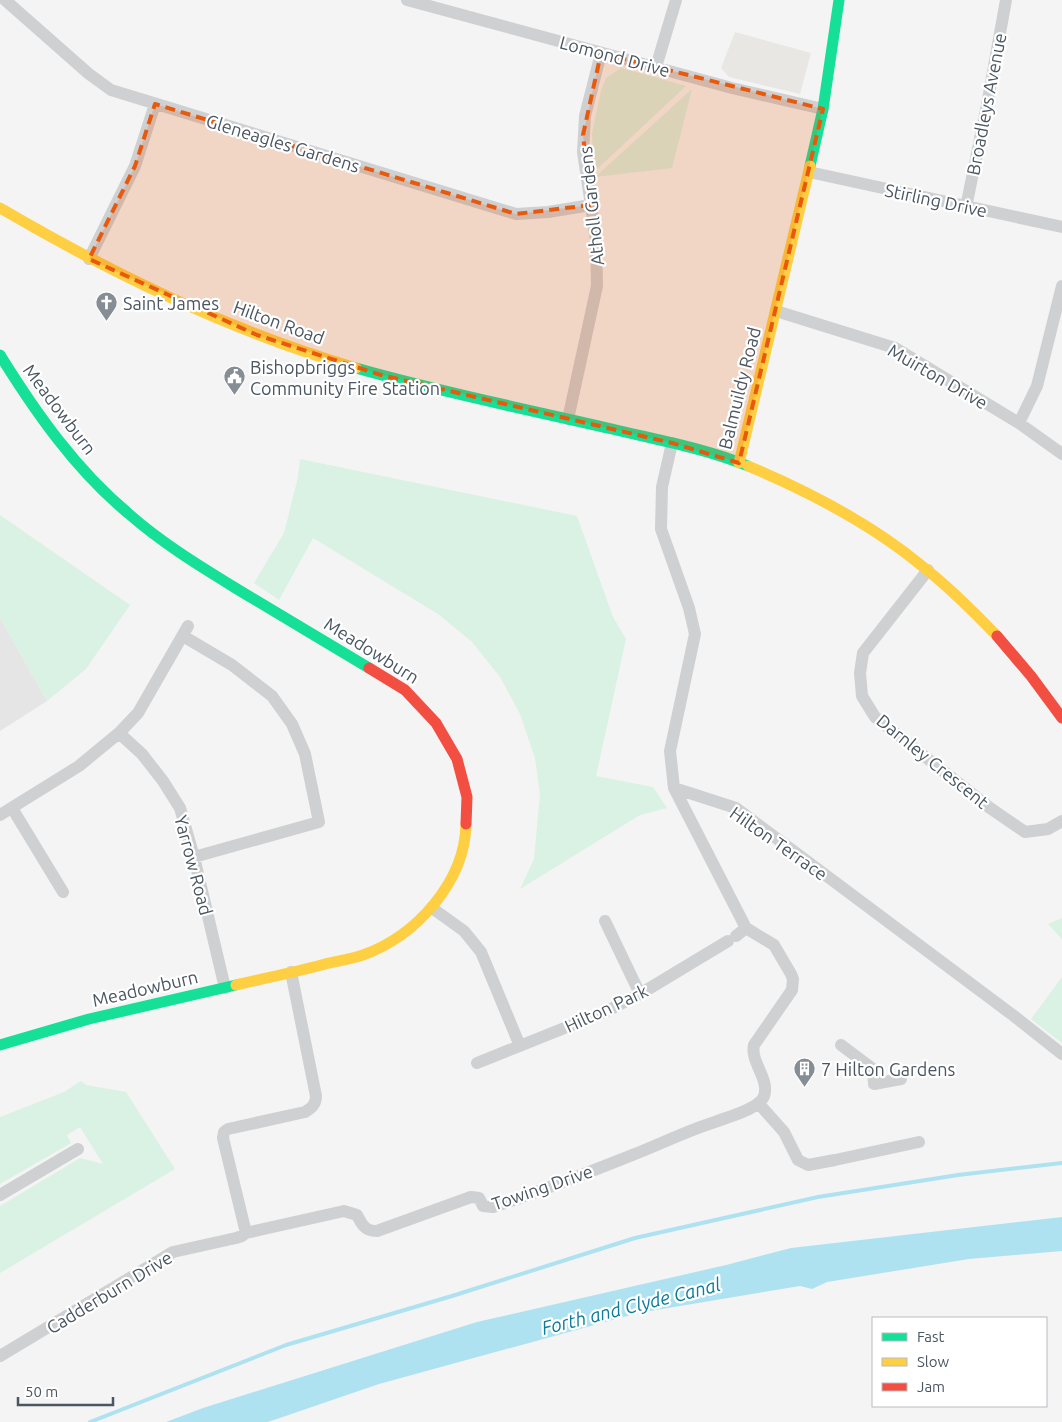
<svg xmlns="http://www.w3.org/2000/svg" width="1062" height="1422" font-family="Ubuntu,sans-serif">
<rect width="100%" height="100%" fill="#f4f4f4"/>
<path fill="#e8e7e3" d="M735 32 811 53 800 94 729 77 721 68Z"/>
<path fill="#e6e5e6" d="M0 618 47 701 0 731Z"/>
<path fill="#d9f2e3" d="M621 68 686 86 594 172 592 133 601 91 606 78Z
M692 89 672 168 595 177Z
M300 459 577 516 613 617 626 639 596 776 653 787 667 808 640 815 520 889 534 859 540 794 535 758 520 714 500 677 472 642 438 614 313 538 279 600 254 583 284 533 298 477Z
M0 515 130 605 86 669 47 701 0 618Z
M1062 918V939L1048 924Z
M1062 977V1043L1031 1019Z
M81 1081 86 1085 126 1092 175 1169 0 1273V1206L80 1158 103 1164 80 1127 67 1135 71 1143 0 1184V1117L64 1092Z"/>
<path fill="#aee2f0" d="M1062 1217V1251L969 1259 827 1282 812 1289 800 1286 638 1313 379 1384 268 1422H166L203 1408 477 1322 726 1265 791 1248Z"/>
<g fill="none" stroke-linecap="round" stroke-linejoin="round">
<path stroke="#aee2f0" stroke-width="4" d="M90 1422 286 1345 452 1296 635 1238 818 1197 958 1175 1062 1163"/>
<path stroke="#ced0d2" stroke-width="12" d="M5 0 89 74 111 90 516 214 548 212 591 205
M407 0 732 88 823 109
M656 67 676 0
M809 172 1062 227
M966 207 987 105 1006 0
M89 259 135 166 155 104
M776 311 895 348 1019 423 1062 454
M568 419 597 286 596 239 583 152 585 116 601 53
M1019 423 1037 386 1062 286
M672 443 662 487 661 529 689 608 695 634 670 751 674 788 746 928
M928 570 863 653 860 673 862 696 875 717 990 808 1025 832 1048 829 1062 821
M183 636 232 665 272 696 292 724 305 754 319 822 194 857
M119 733 142 754 163 781 180 808 194 857 225 988
M674 788 736 808 1014 1016 1062 1054
M12 808 63 892
M0 815 79 766 119 733 138 713 188 626
M432 908 464 931 481 952 520 1046
M605 921 640 994
M736 936 746 928
M841 1045 873 1069 874 1084 901 1079
M477 1063 607 1011 640 994 728 941
M759 1104 784 1132 798 1160 808 1165 835 1160 919 1142
M0 1195 78 1149
M246 1233 344 1211 357 1215C362 1225 365 1231 377 1231L471 1197 479 1198 483 1206 493 1207C543 1191 592 1171 640 1152 665 1142 689 1130 715 1122 727 1117 760 1109 764 1096 770 1079 750 1062 754 1045L792 990 793 979 791 974 774 945 746 928
M0 1356 173 1252 236 1238 242 1236 246 1233 223 1138 224 1132 228 1129 305 1112C312 1108 316 1104 316 1096L291 972"/>
<path stroke="#16e098" stroke-width="11" d="M810 166 823 109 839 0
M0 355C36 413 76 470 129 514 163 544 203 568 242 592 284 617 327 643 369 668
M356 368C440 392 526 409 612 429 657 440 704 448 748 466
M0 1045 89 1019 236 985"/>
<path stroke="#ffcf43" stroke-width="11" d="M0 208C113 274 230 331 356 368
M739 463 810 166
M748 466C810 492 870 523 922 566 949 587 973 611 997 636
M236 985C266 978 296 972 325 964 338 961 351 959 363 955 416 936 465 882 466 824"/>
<path stroke="#f24e42" stroke-width="11" d="M997 636 1031 676 1062 718
M369 668 405 690 436 723 457 759 467 797 466 824"/>
</g>
<path fill="#e8590c" fill-opacity="0.2" stroke="#e8590c" stroke-width="4" stroke-dasharray="10 6" stroke-linejoin="round" d="M601 53 823 109 739 463 672 443 381 375 257 335 89 259 135 166 155 104 516 214 591 205 583 135Z"/>
<defs>
<symbol id="church-pin" viewBox="-11 -11 22 30"><path d="M0 17L-7.5 6A9.5 9.5 0 1 1 7.5 6Z" fill="#868d94" stroke="#fff"/><path d="M-1.2-6h2.4v3.5h3.3v2.4h-3.3V6h-2.4V-.1h-3.3v-2.4h3.3Z" fill="#fff"/></symbol>
<symbol id="civic-pin" viewBox="-11 -11 22 30"><path d="M0 17L-7.5 6A9.5 9.5 0 1 1 7.5 6Z" fill="#868d94" stroke="#fff"/><path d="M-.6-6.5H3V-4.5H.6V-3L4-1V1h2V6H-6V1h2V-1L-.6-3ZM-1.2 2.5V6h2.4V2.5Z" fill="#fff"/></symbol>
<symbol id="building-pin" viewBox="-11 -11 22 30"><path d="M0 17L-7.5 6A9.5 9.5 0 1 1 7.5 6Z" fill="#868d94" stroke="#fff"/><path d="M-4-6H4V6H1V3H-1V6H-4ZM-2.5-4.3h1.7v1.8h-1.7ZM.8-4.3h1.7v1.8H.8ZM-2.5-1h1.7V.8h-1.7ZM.8-1h1.7V.8H.8Z" fill="#fff"/></symbol>
</defs>
<g fill-rule="evenodd">
<use href="#church-pin" x="94" y="290" width="25" height="34"/>
<use href="#civic-pin" x="222" y="364" width="25" height="34"/>
<use href="#building-pin" x="792" y="1056" width="25" height="34"/>
</g>
<g text-anchor="middle" dominant-baseline="central" stroke-width="4.5" stroke-linejoin="round" paint-order="stroke">
<g font-size="18" fill="#4a5661" stroke="#fff">
<text transform="translate(615 56) rotate(15)">Lomond Drive</text>
<text transform="translate(986 104) rotate(-79)">Broadleys Avenue</text>
<text transform="translate(283 143) rotate(17)">Gleneagles Gardens</text>
<text transform="translate(936 200) rotate(12)">Stirling Drive</text>
<text transform="translate(591 206) rotate(-96)">Atholl Gardens</text>
<text transform="translate(279 322) rotate(20)">Hilton Road</text>
<text transform="translate(938 376) rotate(30)">Muirton Drive</text>
<text transform="translate(739 388) rotate(-76)">Balmuildy Road</text>
<text transform="translate(60 409) rotate(53)">Meadowburn</text>
<text transform="translate(372 650) rotate(32)">Meadowburn</text>
<text transform="translate(933 761) rotate(39)">Darnley Crescent</text>
<text transform="translate(779 843) rotate(35)">Hilton Terrace</text>
<text transform="translate(194 865) rotate(75)">Yarrow Road</text>
<text transform="translate(145 988) rotate(-13)">Meadowburn</text>
<text transform="translate(606 1008) rotate(-25)">Hilton Park</text>
<text transform="translate(542 1187) rotate(-19)">Towing Drive</text>
<text transform="translate(109 1292) rotate(-31)">Cadderburn Drive</text>
</g>
<g font-size="18" fill="#4a5661" stroke="#fff" text-anchor="start">
<text x="123" y="303">Saint James</text>
<text x="250" y="367">Bishopbriggs<tspan x="250" dy="21">Community Fire Station</tspan></text>
<text x="821" y="1069">7 Hilton Gardens</text>
</g>
<g font-size="19" font-style="italic" fill="#0c7c9b" stroke="#fff">
<text transform="translate(631 1306) rotate(-14)">Forth and Clyde Canal</text>
</g>
</g>
<rect x="872" y="1317" width="175" height="90" fill="#ffffff" stroke="#b7bbc0"/>
<rect x="882" y="1333" width="25" height="8" fill="#16e098" stroke="#b7bbc0"/>
<text x="917" y="1342" font-size="15" fill="#4a5661">Fast</text>
<rect x="882" y="1358" width="25" height="8" fill="#ffcf43" stroke="#b7bbc0"/>
<text x="917" y="1367" font-size="15" fill="#4a5661">Slow</text>
<rect x="882" y="1383" width="25" height="8" fill="#f24e42" stroke="#b7bbc0"/>
<text x="917" y="1392" font-size="15" fill="#4a5661">Jam</text>
<path d="M18 1397v8h95v-8" fill="none" stroke="#4a5661" stroke-width="2.5"/>
<text x="25" y="1397" font-size="15" fill="#4a5661" stroke="#ffffff" stroke-width="4" paint-order="stroke">50 m</text>
</svg>
